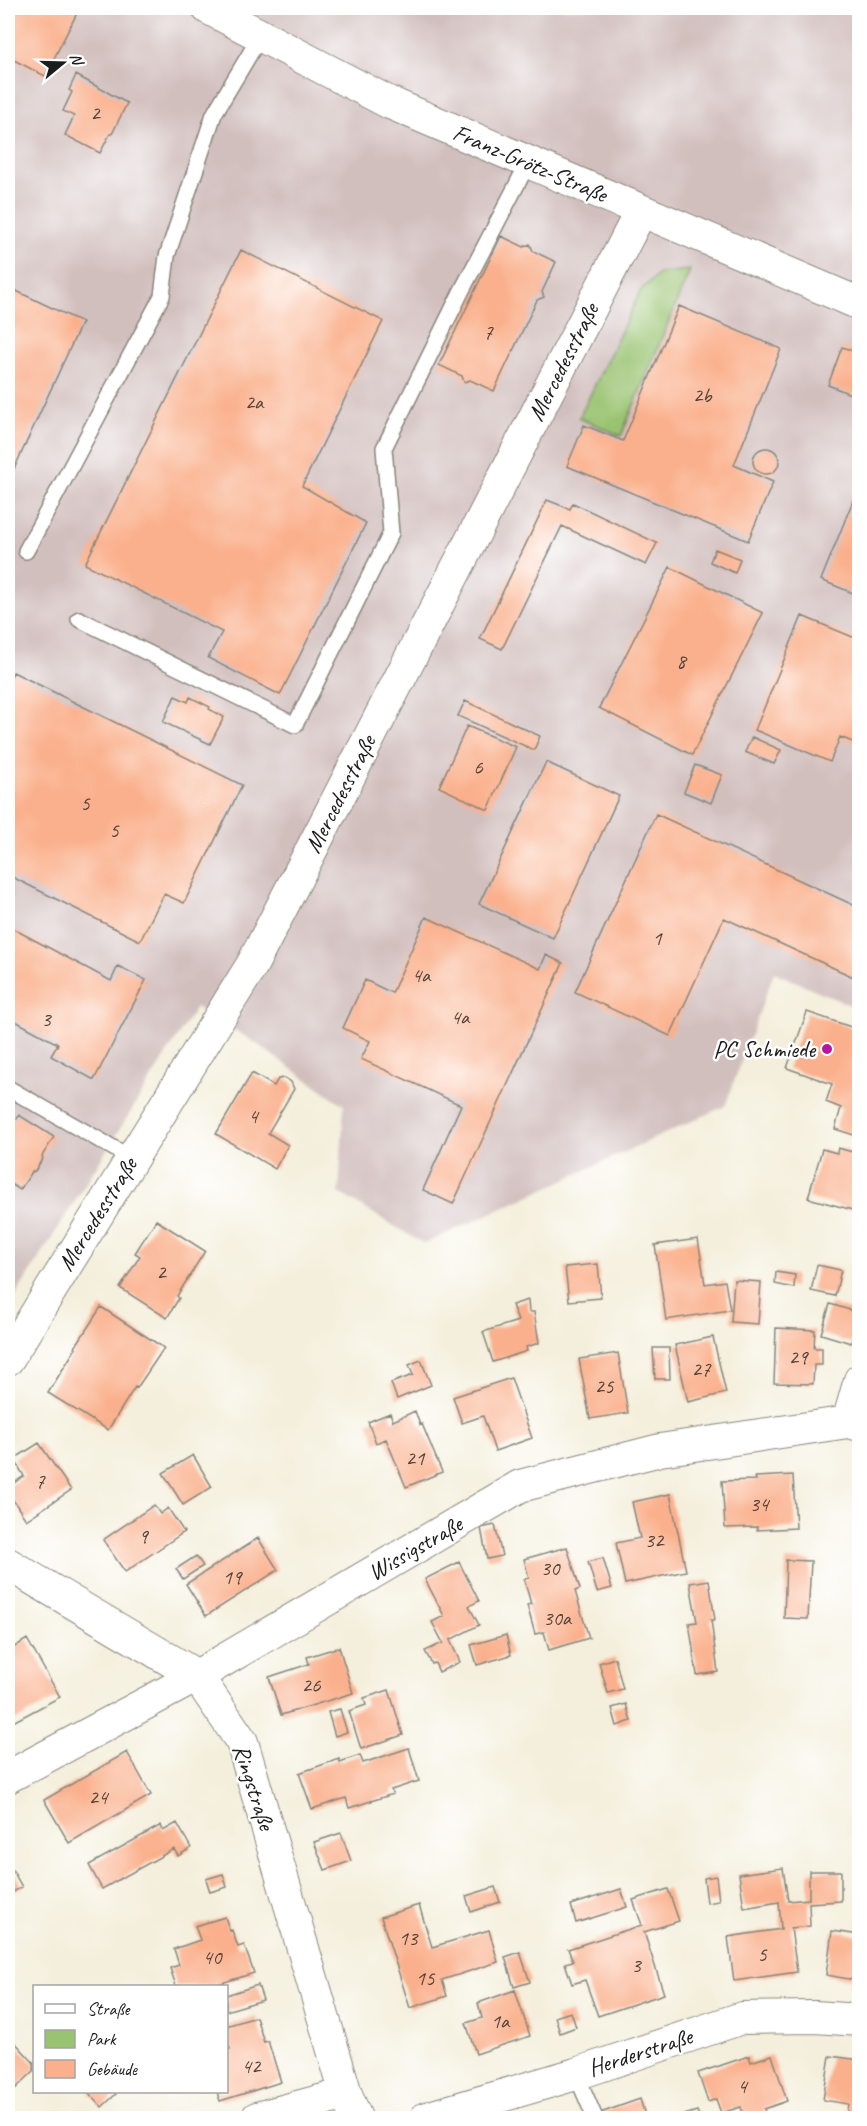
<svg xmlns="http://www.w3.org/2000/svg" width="867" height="2126" font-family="Caveat,sans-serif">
<rect width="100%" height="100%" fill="#fff"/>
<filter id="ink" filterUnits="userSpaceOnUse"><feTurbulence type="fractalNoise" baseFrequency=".0167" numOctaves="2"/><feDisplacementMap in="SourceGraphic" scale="12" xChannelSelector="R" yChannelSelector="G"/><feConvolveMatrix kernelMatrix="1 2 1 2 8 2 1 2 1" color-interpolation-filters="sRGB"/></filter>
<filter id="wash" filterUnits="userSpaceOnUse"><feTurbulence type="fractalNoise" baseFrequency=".008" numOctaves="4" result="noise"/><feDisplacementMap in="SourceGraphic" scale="24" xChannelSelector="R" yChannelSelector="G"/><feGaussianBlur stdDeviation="1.35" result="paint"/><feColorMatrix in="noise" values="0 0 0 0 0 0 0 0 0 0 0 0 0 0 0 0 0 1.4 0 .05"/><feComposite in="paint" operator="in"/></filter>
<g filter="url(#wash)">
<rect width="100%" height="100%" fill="#f4efdc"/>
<path fill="#d1bfbe" d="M8 8H859V1009L774 972 725 1106 424 1244 339 1193 344 1105 251 1040 196 1007 8 1308Z"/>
<path fill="#99c370" stroke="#5a7046" stroke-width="1.5" d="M690 270 621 436 579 418 641 290 660 273Z"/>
<g id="blocks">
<path fill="#fab08c" d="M8 8H66L77 13 45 76 8 57Z
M76 75 127 103 112 134H110L100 153 65 135 74 116 63 111 72 92 69 90Z
M501 236 524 247 530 244 533 251 556 262 542 292 544 297 537 300 494 391 470 380 464 382 462 376 439 365Z
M241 250 383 321 302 486 366 523 280 695 208 658 222 632 85 564Z
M8 287 82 322 8 482Z
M679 306 781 349 734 465 773 482 748 541 567 466 584 425 623 441Z
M842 347 860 353V398L828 385Z
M753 461a13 13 0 1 1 26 0a13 13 0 1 1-26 0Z
M860 483V596L821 580Z
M547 500 570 509 573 503 657 543 646 565 562 526 502 649 480 639Z
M715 549 740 559 735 573 710 562Z
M670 567 763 613 692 755 599 708Z
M802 616 860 640V745L840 737 830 762 755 730Z
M13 672 242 785 184 903 164 894 140 941 8 875V683Z
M175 696 188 702 190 697 210 707 209 709 224 717 210 744 163 722Z
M465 701 540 736 534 750 458 716Z
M467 726 516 747 488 810 439 787Z
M752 737 781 750 774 764 745 752Z
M546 762 619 796 553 938 479 904Z
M695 765 722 775 711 803 684 792Z
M656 814 860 908V980L724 918 670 1036 575 992Z
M426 917 540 969 546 955 563 963 453 1204 423 1190 461 1105 361 1059 370 1041 343 1028 365 980 392 993Z
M8 926 111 981 118 966 146 980 94 1080 51 1056 58 1044 8 1017Z
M807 1012 860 1030V1137L835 1129 841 1108 826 1102 832 1084 787 1068Z
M252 1073 274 1086 278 1079 285 1078 291 1082 294 1089 268 1133 288 1145 275 1169 216 1134Z
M8 1113 17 1119 19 1115 54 1137 42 1156 43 1158 35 1171 32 1172 20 1190 8 1182Z
M838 1148 860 1154V1212L808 1198 822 1149 837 1153Z
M156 1220 205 1251 177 1296 179 1298 167 1318 120 1288 140 1256 135 1253Z
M698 1239 705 1284 725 1281 730 1310 666 1320 655 1245Z
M598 1264 601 1298 569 1301 565 1267Z
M817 1265 841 1270 835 1296 811 1291Z
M776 1272 795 1275 794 1288 775 1284Z
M734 1280 761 1282 758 1324 731 1322Z
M528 1300 529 1312H534L539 1343 526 1347 527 1351 493 1362 483 1332 518 1321 512 1305Z
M830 1304 860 1313 851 1343 821 1334Z
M101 1307 164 1348 137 1388 135 1387 108 1430 48 1393 76 1348 75 1347Z
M776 1328 815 1330 814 1348H822V1365H814L813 1384 774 1383Z
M713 1337 726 1393 688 1402 675 1345Z
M653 1348H669L670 1379H655Z
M618 1353 628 1413 590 1419 579 1359Z
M421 1360 431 1385 397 1399 391 1383 413 1375 409 1365Z
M511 1378 532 1438 495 1451 483 1416 462 1423 453 1397Z
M415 1411 420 1425 422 1424 442 1472 406 1487 386 1439 376 1443 368 1422 390 1413 393 1421Z
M39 1443 71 1490 26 1520 8 1492V1487L24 1476 14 1459Z
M193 1455 212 1487 183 1505 163 1473Z
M793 1475 796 1528 757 1530V1527L725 1528 722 1481 756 1480 755 1477Z
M670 1494 686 1571 625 1584 616 1543 640 1538 632 1502Z
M154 1505 160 1514 168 1508 184 1532 125 1572 103 1540Z
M495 1525 502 1556 487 1559 481 1528Z
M258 1538 278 1570 206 1616 186 1584Z
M567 1547 580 1589 575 1591 589 1638 549 1650 544 1632 535 1634 527 1605 531 1604 524 1579 529 1578 524 1559Z
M196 1556 203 1566 183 1579 176 1569Z
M603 1558 612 1588 597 1592 588 1562Z
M786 1560 811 1561 808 1619 784 1618Z
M459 1562 479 1601 469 1606 479 1625 450 1640 460 1662 439 1672 435 1663 432 1664 425 1651 443 1643 432 1622 444 1616 425 1579Z
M709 1580 715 1620H711L718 1672 697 1675 689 1623 697 1622 690 1583Z
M506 1635 511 1655 477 1665 471 1645Z
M27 1639 60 1697 13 1722 10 1717 8 1719V1651Z
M339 1647 353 1693 281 1715 269 1677 309 1664 307 1657Z
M615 1658 623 1689 608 1693 599 1663Z
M389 1690 403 1735 361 1749 349 1711 366 1705 364 1698Z
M626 1704 631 1721 617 1726 612 1708Z
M340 1709 347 1732 335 1736 328 1712Z
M409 1748 419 1781 391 1790 393 1794 349 1808 346 1798 312 1809 299 1773 339 1759 340 1762 360 1755 363 1763Z
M127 1752 151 1795 69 1843 44 1800Z
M177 1823 191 1848 178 1856 174 1849 102 1889 89 1865 161 1825 163 1831Z
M341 1833 351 1861 325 1870 314 1842Z
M8 1862 22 1887 8 1895Z
M783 1868 788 1901 809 1899V1871H841V1901L809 1903 810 1926 791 1928 797 1972 734 1981 728 1937 781 1929 779 1902 744 1908 739 1874Z
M223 1874 227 1887 210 1892 206 1879Z
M716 1876 719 1901 707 1903 704 1878Z
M495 1887 500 1902 471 1912 466 1896Z
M621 1889 627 1907 576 1923 571 1905Z
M668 1889 679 1921 644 1932 664 1994 598 2016 585 1980 572 1984 565 1963 573 1961 568 1949 642 1925 633 1900Z
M419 1905 432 1947 489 1930 498 1962 442 1980 447 1996 410 2008 381 1917Z
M225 1917 230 1931 232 1930 238 1947 244 1945 254 1973 212 1986H176L170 1968 179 1965 174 1949 200 1940 195 1926Z
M832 1931 860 1935V1981L826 1975Z
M520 1952 530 1982 514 1987 505 1957Z
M258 1985 263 2000 226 2011V1995Z
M515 1990 530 2036 476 2054 466 2023 482 2018 478 2003Z
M571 2012 576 2027 560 2033 555 2017Z
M256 2017 264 2042 268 2041 281 2082 220 2101 217 2092H226V2050L230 2049 226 2038V2026Z
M11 2038 34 2063V2071L12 2092 8 2087V2042Z
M772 2055 787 2101 764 2109 767 2118H744L741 2107 721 2113 716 2099 708 2102 698 2073 749 2056 751 2062Z
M830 2056 860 2060V2118H846L848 2104 823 2100Z
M88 2092H114L116 2094 102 2107Z
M640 2099 646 2118H601L600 2113Z
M697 2111 700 2118H675Z"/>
</g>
</g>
<g filter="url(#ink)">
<use href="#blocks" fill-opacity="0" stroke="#88867c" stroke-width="1.5"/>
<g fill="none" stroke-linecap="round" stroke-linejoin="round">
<defs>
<path id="service" d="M26 551 162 296 167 256 214 114 261 35
M79 619 295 725 391 533 384 448 461 292 528 163
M8 1088 131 1158
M576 2074 595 2118"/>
<path id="minor" d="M208 8 388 102 860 304
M8 1359 252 965 641 211
M848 1422 860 1380
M8 1564 197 1676 242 1742 346 2094 356 2118
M8 1777 197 1676 520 1486 660 1450 848 1422 860 1425
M257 2118 346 2094
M426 2118 576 2074 742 2018 814 2017 860 2020"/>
</defs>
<use href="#service" stroke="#88867c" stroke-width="18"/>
<use href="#minor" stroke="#88867c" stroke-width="34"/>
<use href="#service" stroke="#fff" stroke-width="15"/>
<use href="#minor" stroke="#fff" stroke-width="32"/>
</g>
</g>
<circle fill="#b5179e" stroke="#fff" stroke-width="2" cx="827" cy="1049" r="6"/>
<g text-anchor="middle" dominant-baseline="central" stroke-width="5" stroke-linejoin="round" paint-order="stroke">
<g font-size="21" fill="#544138">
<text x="95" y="113">2</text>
<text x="488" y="332">7</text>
<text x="702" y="395">2b</text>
<text x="254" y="402">2a</text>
<text x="681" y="661">8</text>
<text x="478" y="767">6</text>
<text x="85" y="803">5</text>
<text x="114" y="830">5</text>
<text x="657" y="938">1</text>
<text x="421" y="975">4a</text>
<text x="460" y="1017">4a</text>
<text x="46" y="1019">3</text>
<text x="253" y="1116">4</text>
<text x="161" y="1272">2</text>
<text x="798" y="1357">29</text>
<text x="701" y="1369">27</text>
<text x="604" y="1386">25</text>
<text x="415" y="1458">21</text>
<text x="40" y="1481">7</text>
<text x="759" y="1504">34</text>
<text x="143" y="1536">9</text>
<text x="654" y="1540">32</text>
<text x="550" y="1568">30</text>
<text x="232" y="1577">19</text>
<text x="557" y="1618">30a</text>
<text x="311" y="1685">26</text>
<text x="98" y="1797">24</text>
<text x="408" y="1938">13</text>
<text x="762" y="1954">5</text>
<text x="212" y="1957">40</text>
<text x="636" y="1965">3</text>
<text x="425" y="1978">15</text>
<text x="500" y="2021">1a</text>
<text x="251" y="2066">42</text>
<text x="742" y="2086">4</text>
</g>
<g font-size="24" fill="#1c1c1c" stroke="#fff">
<text transform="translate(530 163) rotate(23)">Franz-Grötz-Straße</text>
<text transform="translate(563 362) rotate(-63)">Mercedesstraße</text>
<text transform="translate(340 794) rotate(-63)">Mercedesstraße</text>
<text transform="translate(97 1214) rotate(-58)">Mercedesstraße</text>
<text transform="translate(415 1548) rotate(-30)">Wissigstraße</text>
<text transform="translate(254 1787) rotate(72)">Ringstraße</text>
<text transform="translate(640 2052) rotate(-18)">Herderstraße</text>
</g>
<g font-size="24" fill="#1c1c1c" stroke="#fff" text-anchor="end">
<text x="815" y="1049">PC Schmiede</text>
</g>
</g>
<rect width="867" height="2126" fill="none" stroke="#fff" stroke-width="30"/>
<rect x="33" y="1985" width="195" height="108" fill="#ffffff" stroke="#a4a4a4" stroke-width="1.5"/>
<rect x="45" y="2004" width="30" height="9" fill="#ffffff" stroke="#a4a4a4" stroke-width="1.5"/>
<text x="87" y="2015" font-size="18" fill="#1c1c1c">Straße</text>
<rect x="45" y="2030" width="30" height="18" fill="#99c370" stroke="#a4a4a4" stroke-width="1.5"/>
<text x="87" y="2045" font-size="18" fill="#1c1c1c">Park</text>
<rect x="45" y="2060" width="30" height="18" fill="#fab08c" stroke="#a4a4a4" stroke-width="1.5"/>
<text x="87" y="2075" font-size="18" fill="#1c1c1c">Gebäude</text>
<g transform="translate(63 63) rotate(71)" stroke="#ffffff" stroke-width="4.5" paint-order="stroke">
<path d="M0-4.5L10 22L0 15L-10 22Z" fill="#1c1c1c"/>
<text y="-9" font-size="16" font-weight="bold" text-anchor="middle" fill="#1c1c1c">N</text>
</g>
</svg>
